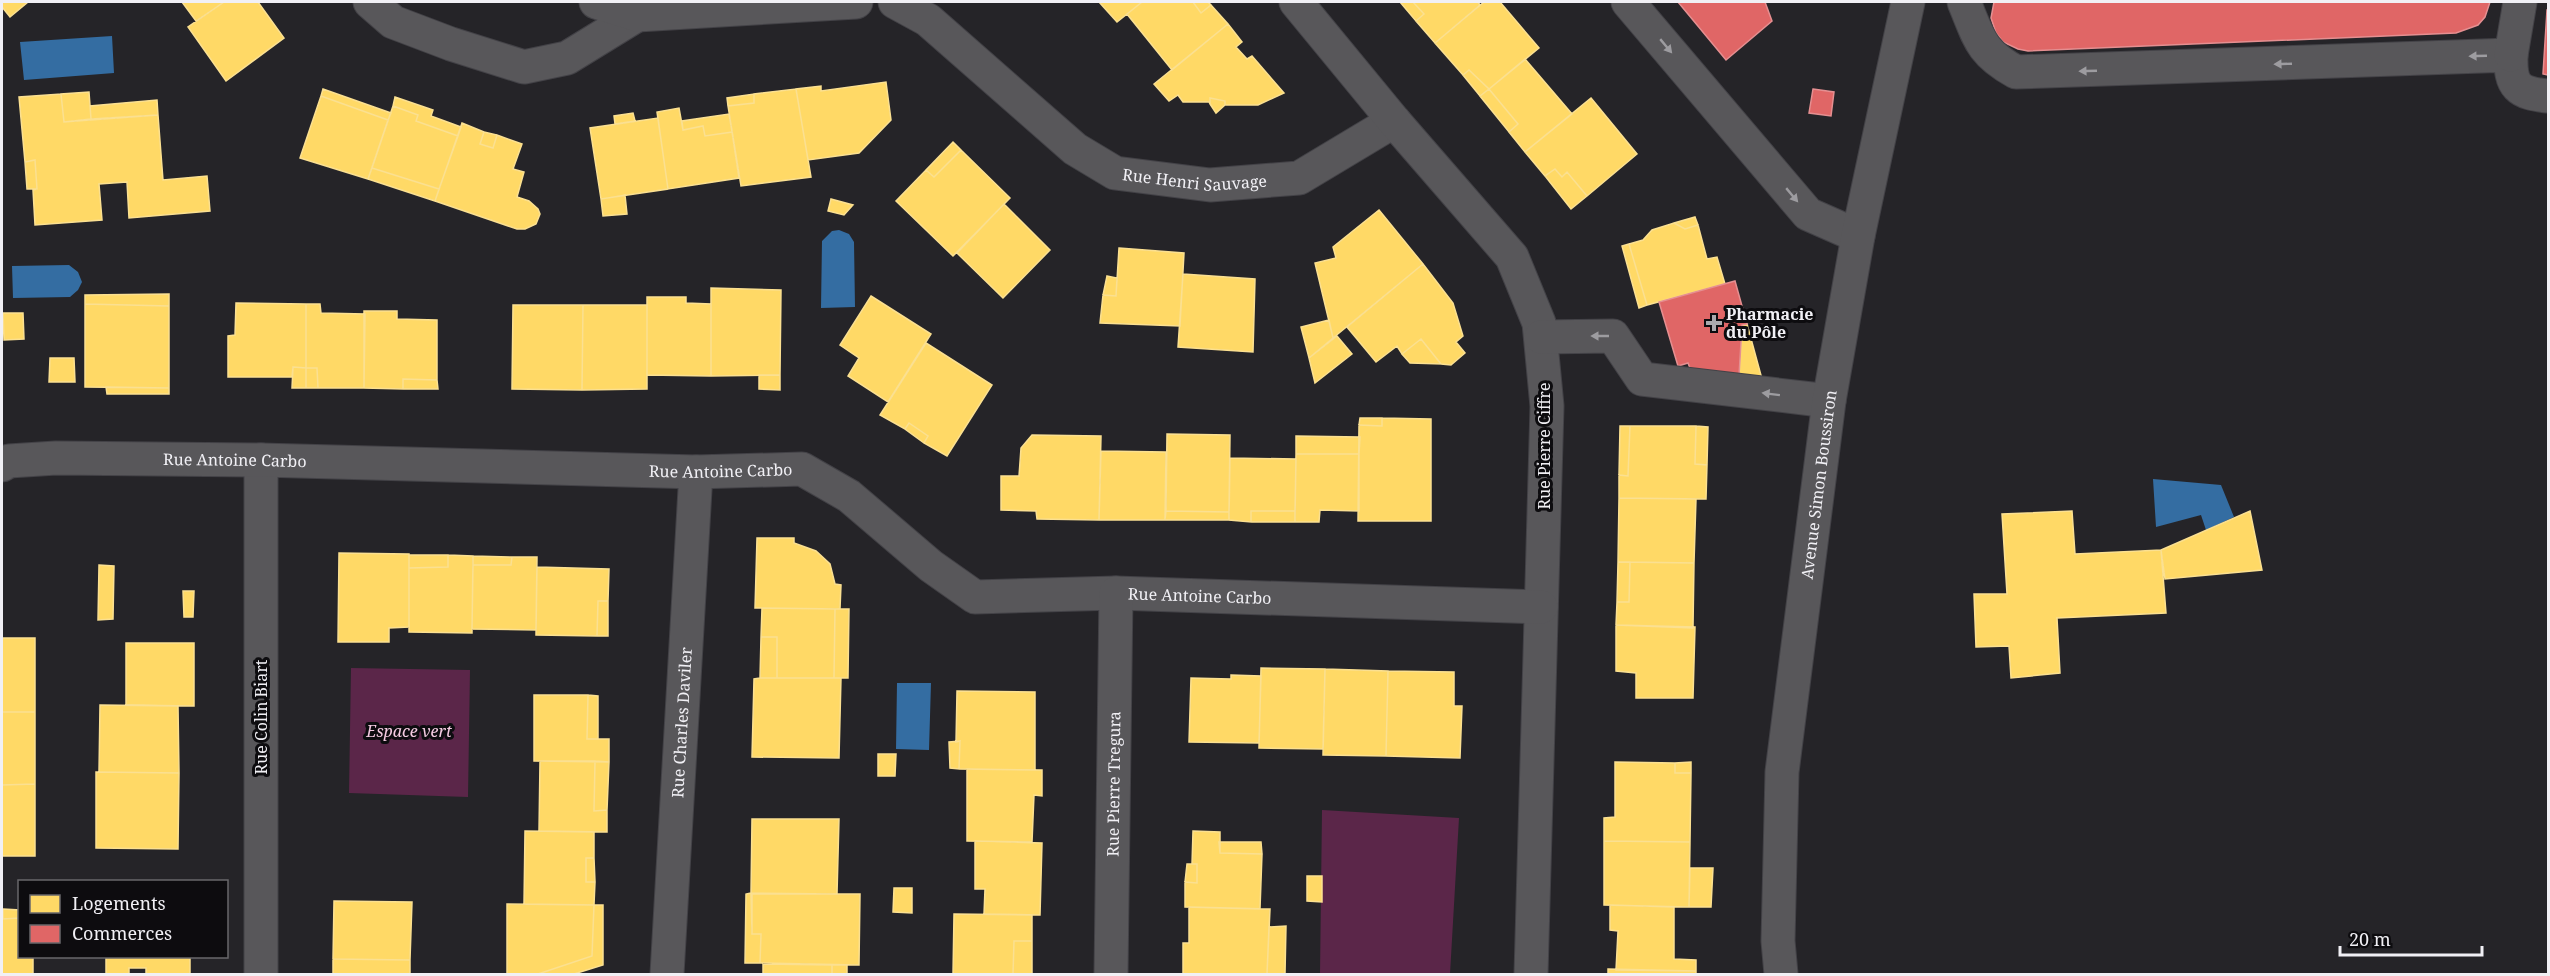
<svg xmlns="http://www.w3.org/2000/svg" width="2550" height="976" font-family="'Noto Serif',serif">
<rect width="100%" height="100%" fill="#252428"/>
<path fill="#5b2649" d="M351 668 470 670 468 797 349 793Z
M1322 810 1459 818 1450 974H1320Z"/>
<path fill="#346da2" d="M112 36 114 73 24 80 20 42Z
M839 230 849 234 854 242 855 307 821 308 822 241 832 231Z
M69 265 78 272 82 282 78 290 70 297 13 298 12 266Z
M2153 479 2221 485 2234 517 2206 530 2201 515 2156 527Z
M897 683H931L929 750 896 749Z"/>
<path fill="#ffd966" stroke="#fbe091" stroke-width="1.5" d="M2 2H28L10 17 2 7Z
M182 2H224L196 21Z
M224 2H258L284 38 226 81 188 27Z
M1099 2H1142L1117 22Z
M1142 2H1193L1201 13 1211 5 1228 24 1172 70 1127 14Z
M1193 2H1208L1211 5 1201 13Z
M1400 2H1413L1424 14 1416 21Z
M1413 2H1478L1480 5 1435 43 1416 21 1424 14Z
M1484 2H1500L1539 48 1489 89 1469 70 1463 75 1435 43Z
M1228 24 1242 42 1236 47 1247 59 1252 56 1284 93 1258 105H1225V101L1210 98V104L1209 102H1183L1178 95 1169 101 1154 84Z
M1525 59 1572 114 1525 152 1509 132 1518 124 1489 89Z
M1469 70 1489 89 1480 96 1463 75Z
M886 82 891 120 859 153 808 160 796 89 821 86V91Z
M323 89 391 113 388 120 321 96Z
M796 89 811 177 741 186 728 106 754 103V94Z
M1489 89 1518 124 1509 132 1480 96Z
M89 92 91 119 64 122 61 94Z
M61 94 64 122 158 115 163 180 207 176 210 211 129 218 127 182 99 184 102 220 35 225 33 190 37 189 35 160 25 162 19 97Z
M754 94V103L728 106 727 98Z
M321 96 388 120 368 179 300 158Z
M395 97 433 110 431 116 461 127 458 136 416 121 418 115 393 106Z
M1210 98 1225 101V105L1216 113 1210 104Z
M1591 98 1637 154 1587 196 1567 172 1562 177 1555 169 1545 176 1525 152Z
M157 100 158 115 91 119 90 106Z
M393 106 418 115 416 121 458 136 439 189 372 168Z
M679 108 683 130 703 126 705 136 732 132 739 178 668 189 657 112Z
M633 113 635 121 615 124 614 116Z
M729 114 732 132 705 136 703 126 683 130 682 121Z
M658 118 668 189 601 199 590 128Z
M462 123 484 132 480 144 493 148 497 135 522 144 513 169 524 172 517 197 529 201 538 209 540 214 536 224 525 229H517L435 201Z
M484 132 497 135 493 148 480 144Z
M953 142 961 150 934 177 926 170Z
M961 150 1010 198 953 256 896 201 926 170 934 177Z
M35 160 37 189H27L25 162Z
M372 168 439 189 435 201 368 179Z
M1555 169 1562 177 1567 172 1587 196 1571 209 1545 176Z
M625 195 627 214 603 216 601 199Z
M831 199 853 205 844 215 828 211Z
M1004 204 1050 250 1003 298 957 253Z
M1379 210 1423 264 1333 338 1315 263 1336 258 1333 247Z
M1695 217 1698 225 1685 229 1674 223Z
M1674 223 1685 229 1698 225 1707 259 1717 257 1725 284 1647 305 1629 244 1643 240 1652 230Z
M1629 244 1647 305 1639 308 1622 246Z
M1119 248 1184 253 1180 326 1100 323 1103 295 1116 296Z
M1423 264 1453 303 1463 336 1456 342 1465 353 1451 365 1441 364 1421 339 1402 354 1397 346 1376 362 1347 327Z
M1183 274 1255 279 1253 352 1178 347Z
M1107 276 1117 278 1116 296 1103 295Z
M711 288 781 290 780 375 711 376Z
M169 294V306L85 304V295Z
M871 296 931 334 888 402 848 376 859 358 840 345Z
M647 297H686V303L711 304V376L647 375Z
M236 303 306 304V368L293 367 292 377H228V336L235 335Z
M85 304 169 306V388L85 387Z
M306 304H320L321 313 365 314 364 388H318L317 368H306Z
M513 305H583L582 390 512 389Z
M583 305H647V389L582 390Z
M364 311H397V319L437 320V380L403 379V389L364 388Z
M3 313H23L24 339 4 340Z
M1329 320 1333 338 1309 358 1301 327Z
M1747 324 1762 379 1739 376 1742 325Z
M1337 336 1352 354 1315 383 1309 358Z
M1421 339 1441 364 1410 363 1402 354Z
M926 343 992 385 947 456 924 443 928 436 909 423 905 429 880 415Z
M50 358H74L75 382H49Z
M293 367 306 368V388H292Z
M306 368H317L318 388H306Z
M759 375H780V390L759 389Z
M403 379 437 380 438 389H403Z
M106 387 169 388V394H107Z
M1360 418H1382V426L1359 425Z
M1382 418 1431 419V521H1358L1359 425 1382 426Z
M909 423 928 436 924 443 905 429Z
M1620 426H1630L1628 476 1619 475Z
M1630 426H1696L1695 464 1707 465 1706 499 1619 498V475L1628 476Z
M1696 426 1708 427 1707 465 1695 464Z
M1167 434 1230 435 1229 512 1166 511Z
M1032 435 1101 436 1099 520 1037 519 1036 511 1001 510V476H1019L1021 448Z
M1296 436 1360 437 1359 454H1296Z
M1101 451 1166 452 1165 520H1099Z
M1296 454H1359V511L1320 510 1319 522H1295Z
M1230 458 1296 459 1295 511H1251V522L1229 520Z
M1619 498 1696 499 1694 563 1618 562Z
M1166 511 1229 512V520H1165Z
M1251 511H1295V522H1251Z
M2072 511 2075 554 2161 550 2166 613 2057 618 2060 673 2011 678 2009 646 1976 647 1974 594H2007L2002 514Z
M2250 511 2262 570 2165 579 2161 550Z
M757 538H794V543L816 551 830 564 835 584 841 585 840 609 755 608Z
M339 553 409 554V627L389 628V642H338Z
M409 555H448V567L409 568Z
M448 555 473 556 472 633 409 632V568L448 567Z
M473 556 512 557 511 565H473Z
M512 557H537L536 630 472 629 473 565H511Z
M1618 562H1630L1629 602H1617Z
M1630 562 1694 563 1693 628 1616 625 1617 602H1629Z
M99 565 114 566 113 619 98 620Z
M537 567 609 569 608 601H598L597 636 536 635Z
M183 591H194L193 617H184Z
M598 601H608V636H597Z
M762 608 835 609 834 678H777V637H761Z
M835 609H849L848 678H834Z
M1616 625 1695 627 1693 698H1636V673L1616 671Z
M761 637H777V678H760Z
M2 638H35V712H2Z
M126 643H194V706L126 705Z
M1261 668 1325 669 1323 749 1259 748Z
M1325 669 1388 671 1386 756 1323 755Z
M1388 671 1454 672V706H1462L1460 758 1386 756Z
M1231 675 1261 676 1259 743 1189 742 1191 678 1231 679Z
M760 678H841L839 758 752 757 754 679Z
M957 691 1035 692V770L959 769 960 741 956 742Z
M534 695H588L587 739H609V762L534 761Z
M588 695 598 696V739H587Z
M100 705 178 706 179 773 99 772Z
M2 712H35V784L2 785Z
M960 741 959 769 950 768 949 742Z
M878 754H896L895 776H878Z
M540 761H595L594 811 607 810V832L539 831Z
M595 761 609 762 607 810 594 811Z
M1615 762 1675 763V773H1691L1690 842 1604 841V818L1615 817Z
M1691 762V773H1675V763Z
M967 769 1042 770V796L1034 795 1032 842 967 841Z
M96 772 179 773 178 849 96 848Z
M35 784V856H2V785Z
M752 819H839L837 894 751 893Z
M525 831 594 832V858H586V882H595L594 905 524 904Z
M1193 831 1220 832V853L1262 854 1260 909 1185 907V882L1197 883V864H1192Z
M975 841 1042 843 1040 915 984 914 985 889H975Z
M1604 841 1690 842 1689 907 1604 905Z
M1219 842H1261L1262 854 1220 853Z
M586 858H594L595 882H586Z
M1187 864H1197V883L1185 882Z
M1690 868H1713L1711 907H1689Z
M1307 876H1322V902L1307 901Z
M894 888H912V913L893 912Z
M751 893 752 934H761L760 963H745L746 894Z
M752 894H860L859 965 760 963 761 934H752Z
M334 901 412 902 410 960 333 959Z
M507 904 594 905 592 956 538 974H507Z
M594 905H603V965L574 974H538L592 956Z
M1610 905 1674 907V959L1696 960V971L1616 970 1618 931 1610 930Z
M1189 907 1270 909 1267 974H1183V943H1189Z
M3 909 20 910V918L3 919Z
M954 914 1032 915V941H1014L1013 974H953Z
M20 918V956H33V974H2V919Z
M1286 926 1285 974H1267L1269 927Z
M1014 941H1032V974H1013Z
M106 956H190V974H146V968H129V974H106Z
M333 959 410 960V974H333Z
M763 964 832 965V974H763Z
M832 965H847V974H832Z
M1608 969 1696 971V974H1608Z"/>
<path fill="#e06666" stroke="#e58f91" stroke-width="1.5" d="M1678 2H1765L1772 21 1726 60Z
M1994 2H2490L2485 17 2478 25 2456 33 2028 51 2018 49 2003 42 1996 33 1991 18Z
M2547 10H2548V75L2543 74Z
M1813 89 1834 92 1831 116 1809 113Z
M1735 281 1747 324 1742 325 1739 376 1691 371 1688 363 1678 366 1659 302Z"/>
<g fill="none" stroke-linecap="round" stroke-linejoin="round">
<defs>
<g id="minor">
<path d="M370 2 393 22 451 44 524 67 567 58 637 15"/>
<path d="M596 2 637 15 856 2"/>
<path id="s1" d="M895 2 928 20 1075 149 1115 173 1210 185 1299 178 1394 121"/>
<path d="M1296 2 1394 121 1512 257 1539 323 1547 406 1531 974"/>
<path d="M1628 2 1808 214 1858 236"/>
<path d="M1964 2C1979 38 1980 52 2016 72L2511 55C2510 87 2518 93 2548 96"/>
<path d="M2511 55 2520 2"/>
<path d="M1541 337 1613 336 1642 379 1829 401"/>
<path d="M261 460V974"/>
<path id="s2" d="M2 465 9 461 56 458 261 460 696 472 802 469 849 496 931 566 975 597 1116 593 1541 607"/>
<path id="s3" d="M667 974 696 472"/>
<path id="s4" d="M1111 974 1116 593"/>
<path id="s5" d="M1781 974 1778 941 1782 772 1829 401 1858 236 1908 2"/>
</g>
</defs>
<use href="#minor" stroke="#434247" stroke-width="35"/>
<use href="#minor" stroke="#58575a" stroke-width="33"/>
</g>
<defs><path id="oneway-solid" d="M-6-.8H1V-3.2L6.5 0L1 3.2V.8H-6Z" transform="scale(1.5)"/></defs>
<g fill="#9d9ca0">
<use href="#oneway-solid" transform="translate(1666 46) rotate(50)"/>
<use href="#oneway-solid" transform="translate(2478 56) rotate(178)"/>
<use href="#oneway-solid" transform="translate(2283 64) rotate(178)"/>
<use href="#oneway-solid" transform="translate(2088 71) rotate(178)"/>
<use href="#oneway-solid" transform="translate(1792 195) rotate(50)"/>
<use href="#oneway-solid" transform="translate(1600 336) rotate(180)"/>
<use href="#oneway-solid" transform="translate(1771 394) rotate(-173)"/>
</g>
<path fill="#aaa9ad" stroke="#0d0c0f" stroke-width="2" d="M1711 314h6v6h6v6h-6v6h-6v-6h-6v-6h6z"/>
<g text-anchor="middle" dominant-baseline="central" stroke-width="6" stroke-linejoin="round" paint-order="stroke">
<g font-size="16" fill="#f1f0f5" stroke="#0d0c0f">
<text stroke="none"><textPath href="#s1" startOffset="360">Rue Henri Sauvage</textPath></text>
<text transform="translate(1544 446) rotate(-90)">Rue Pierre Ciffre</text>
<text stroke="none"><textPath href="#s2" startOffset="234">Rue Antoine Carbo</textPath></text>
<text stroke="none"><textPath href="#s2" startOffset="720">Rue Antoine Carbo</textPath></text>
<text stroke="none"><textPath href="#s5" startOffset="492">Avenue Simon Boussiron</textPath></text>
<text stroke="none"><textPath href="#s2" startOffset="1242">Rue Antoine Carbo</textPath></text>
<text transform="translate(261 717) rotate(-90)">Rue Colin Biart</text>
<text stroke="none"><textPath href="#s3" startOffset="252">Rue Charles Daviler</textPath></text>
<text stroke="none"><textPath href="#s4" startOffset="190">Rue Pierre Tregura</textPath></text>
</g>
<g font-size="16" font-weight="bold" fill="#f1f0f5" stroke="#0d0c0f" text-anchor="start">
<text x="1726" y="314">Pharmacie<tspan x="1726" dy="18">du Pôle</tspan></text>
</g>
<g font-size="16" font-style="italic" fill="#f5cbe2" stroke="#0d0c0f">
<text x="409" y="731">Espace vert</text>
</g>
</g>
<rect width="2550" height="976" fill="none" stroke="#f1f0f5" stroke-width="6"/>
<rect x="18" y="880" width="210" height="78" fill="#0d0c0f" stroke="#68676b" stroke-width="1.5"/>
<rect x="30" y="895" width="30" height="18" fill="#ffd966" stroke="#68676b" stroke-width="1.5"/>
<text x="72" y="910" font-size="18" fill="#f1f0f5">Logements</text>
<rect x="30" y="925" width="30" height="18" fill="#e06666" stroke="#68676b" stroke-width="1.5"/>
<text x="72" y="940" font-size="18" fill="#f1f0f5">Commerces</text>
<path d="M2340 946v9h142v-9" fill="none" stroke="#f1f0f5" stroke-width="3"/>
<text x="2349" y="946" font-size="18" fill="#f1f0f5" stroke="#0d0c0f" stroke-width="4.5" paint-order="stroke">20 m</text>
</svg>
